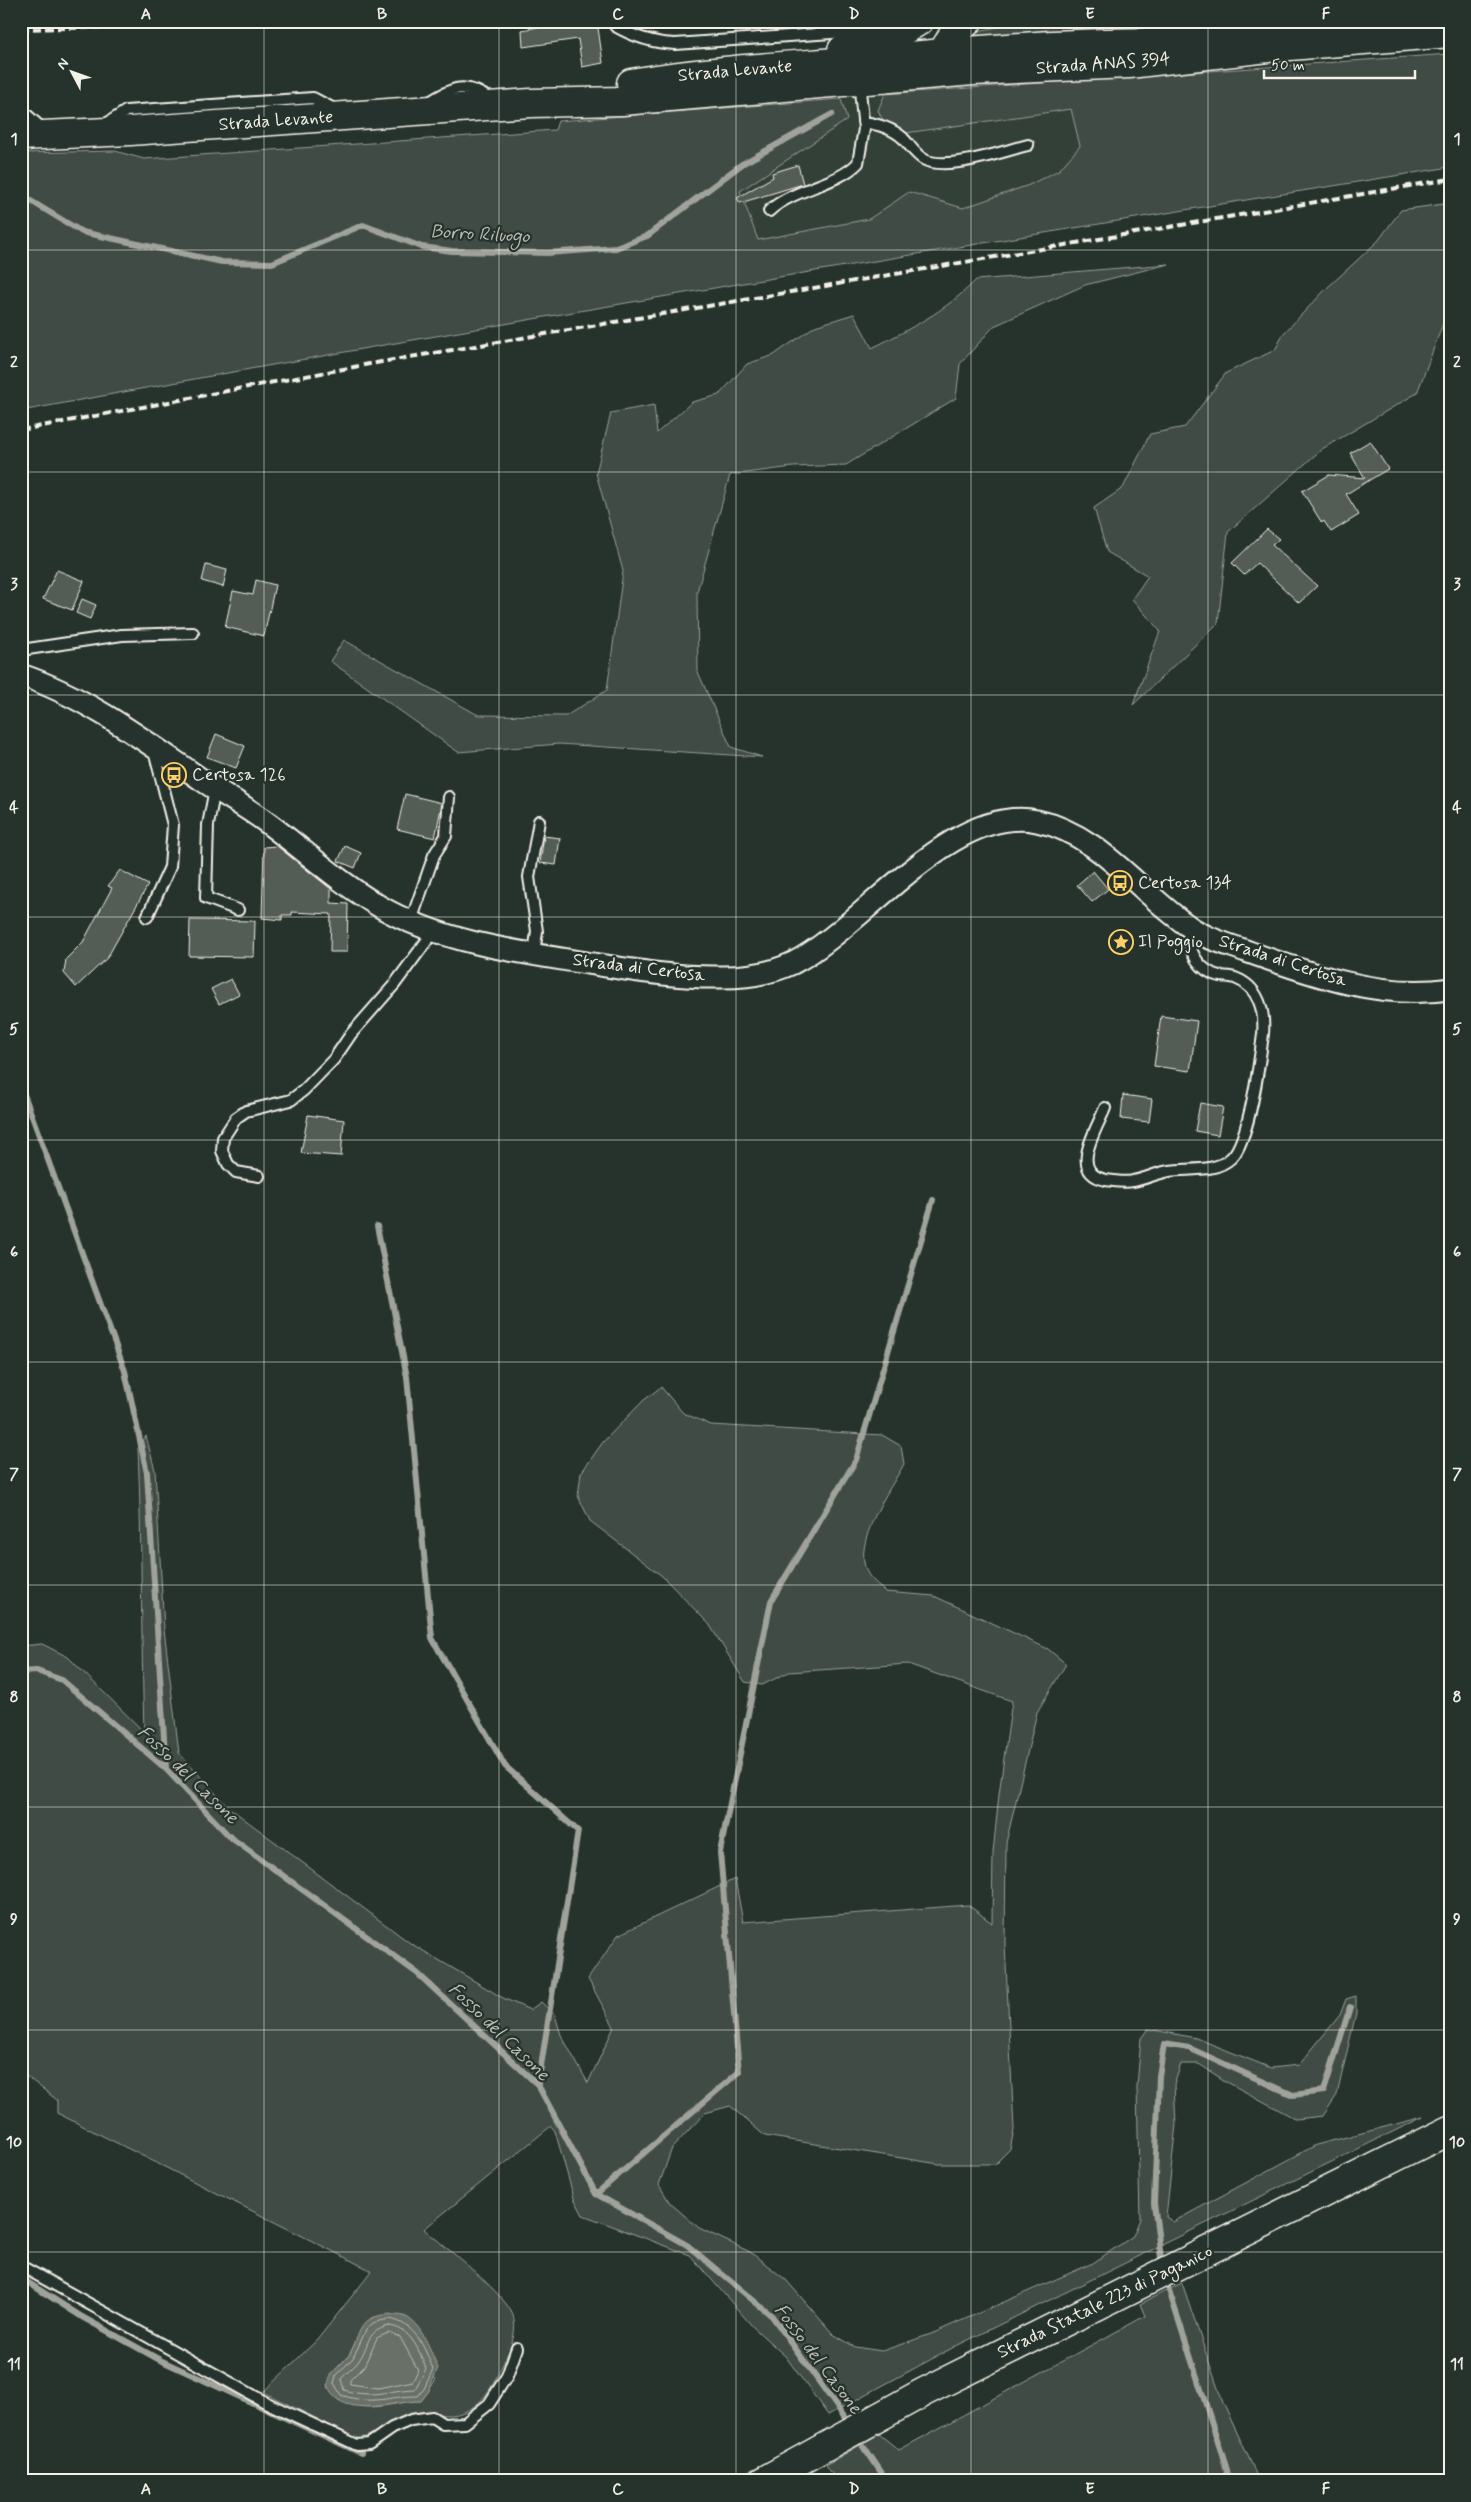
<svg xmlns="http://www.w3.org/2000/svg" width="1471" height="2502" font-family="Mynerve,sans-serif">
<rect width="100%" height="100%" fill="#26332d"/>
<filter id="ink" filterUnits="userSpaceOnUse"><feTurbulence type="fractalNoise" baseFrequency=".02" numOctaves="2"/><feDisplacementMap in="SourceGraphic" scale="10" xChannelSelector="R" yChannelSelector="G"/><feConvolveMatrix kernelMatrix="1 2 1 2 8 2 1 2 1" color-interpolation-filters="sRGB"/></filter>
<g filter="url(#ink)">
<path fill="#333f39" d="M885 94 878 110 880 117 884 123 899 134 1072 109 1080 146 1059 170 1029 185 963 208 909 192 869 219 758 240 740 191 846 120 841 99Z"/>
<path fill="#414b45" stroke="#9a9e96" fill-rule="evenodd" d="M1029 21H1090L1092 29 1132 26 1131 21H1143L1149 34 960 47 972 32Z
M1450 54V167C973 244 496 322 21 411V153L115 151 144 159 555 130 558 121 841 99 847 120 740 191 758 240 869 219 909 192 963 208 1029 185 1059 170 1080 146 1071 109 899 134C888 126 883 123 878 110L885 94Z
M1450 203V305L1417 393 1322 449 1228 532 1218 623 1133 705 1160 631 1132 599 1148 576 1107 552 1094 508 1123 488 1150 434 1185 427 1226 373 1275 350 1284 333 1327 288 1378 241 1401 210Z
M1169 264 1085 285 994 326 960 364 956 398 846 465 793 467 730 475 697 592 698 672 731 747 762 757 559 744 458 752 330 661 344 640 478 715 566 716 607 690 623 571 596 473 611 413 654 405 657 433 692 402 719 395 747 364 774 355 815 326 854 314 872 348C910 329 946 311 976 280Z
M661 1387 683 1413 711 1425 882 1435 901 1446 904 1464C890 1490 852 1542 867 1572 870 1579 880 1586 885 1592L934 1596 1048 1649 1066 1664 1037 1712 1006 1843 1005 1944 1014 2130 1010 2149 995 2164H939L765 2136 730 2106 705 2113 672 2148 659 2185 670 2203 699 2228 750 2252 786 2280 833 2334 855 2347 882 2351 931 2334 1093 2263 1133 2236 1140 2219 1137 2087 1141 2038 1148 2029 1196 2038 1271 2068 1299 2065 1340 2015 1346 1999 1356 1996V2013L1337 2095 1323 2116 1296 2119 1225 2081 1199 2064H1181L1174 2085 1176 2124 1166 2217 1173 2222 1316 2145 1423 2117 954 2347 828 2415 786 2357 753 2327 690 2255 583 2215 574 2198 555 2131 551 2126 424 2229C443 2246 511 2297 514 2319 517 2337 508 2354 500 2370 492 2387 483 2404 464 2412 446 2420 431 2409 413 2413 392 2418 379 2435 358 2439L263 2392 317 2340 372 2271 57 2113V2100L21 2072V1646L42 1644 68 1657 144 1732C141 1638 142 1543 138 1448L146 1436 155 1470 164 1629 179 1753 227 1806 410 1943 503 1998 530 2010 541 2002 555 2015 561 2035 588 2083 614 2027 588 1979 618 1935 735 1879 743 1922 968 1905 992 1923 993 1853 999 1794 1012 1701 908 1664 789 1672 762 1685 745 1682 709 1624 662 1576 590 1521 578 1496 581 1473 603 1442 644 1400ZM355 2343 436 2379 428 2392 421 2401C403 2401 387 2407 369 2407 359 2407 348 2403 338 2400L331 2374 349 2355Z
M1182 2283 1223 2403 1256 2473 1255 2481H837L826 2465 879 2434 899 2450 1145 2316 1140 2304Z"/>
<path fill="#676f68" stroke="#9fa39b" d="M389 2314C393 2315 400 2315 404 2316 422 2323 431 2352 438 2368L428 2392 421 2401C397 2401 358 2415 337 2399 315 2382 340 2368 349 2355 357 2344 357 2327 370 2319 375 2316 383 2315 389 2314Z"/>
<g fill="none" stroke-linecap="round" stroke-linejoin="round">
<path stroke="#bcbdb5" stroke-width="1" d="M389 2319C415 2323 424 2346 433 2369L424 2389 418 2396C386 2396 375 2406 341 2395L334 2383 336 2376 353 2358 366 2330 373 2323Z
M389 2326C411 2328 419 2350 426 2369L415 2389C387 2390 374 2399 344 2390L341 2379C346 2373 353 2368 358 2362 371 2344 364 2332 389 2326Z
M389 2333 400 2337 418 2370 413 2381 378 2388 350 2384V2380L364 2366 377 2338Z"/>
<path stroke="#9fa39b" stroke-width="6" d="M21 195 82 232 222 262 272 263 363 225 422 247 452 251 547 253 616 248 647 236 742 164 832 114
M21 1086 125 1371 147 1473 166 1769
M377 1226 407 1377 432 1638 505 1766 578 1831 538 2085
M21 1672 37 1671 62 1680 166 1769 230 1837 417 1973 538 2085 596 2194 687 2245 772 2316 850 2425
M596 2194 739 2072 720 1852 771 1601 856 1460 933 1200
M1162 2266 1154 2203 1159 2076 1164 2044 1189 2048 1293 2095 1324 2091 1350 2007
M21 2278 82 2317 160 2360 361 2453
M1165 2278 1227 2470 1228 2481
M857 2436 887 2481
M733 2481 761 2468"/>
</g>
<path fill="#525c55" stroke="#f4f1e8" d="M572 21H597L603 63 582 67 578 39 523 47 522 30Z
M798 165 803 184 740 203 737 198 773 177 772 173Z
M1370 441 1388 469 1346 494 1359 515 1331 532 1324 521 1322 523 1302 491 1329 475 1365 478 1350 453Z
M1267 529 1279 539 1272 545 1317 586 1299 603 1257 563 1244 575 1232 563Z
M206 565 227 570 223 587 202 581Z
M57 570 84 581 72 610 43 599Z
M256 580 275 585 264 636 225 627 233 591 253 595Z
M82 599 96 605 90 619 76 613Z
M216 734 245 746 236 768 207 757Z
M405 794 442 803 435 838 397 829Z
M544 836 560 838 556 865 540 863Z
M277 846 331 889V903L348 904 347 952H330L331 914 292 912V915H282V920L262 918 264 847Z
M345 846 361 853 355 868 338 861Z
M120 870 148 885 107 958 76 987 64 973 66 959 83 942 112 888 108 886Z
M1093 871 1108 889 1092 902 1077 885Z
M190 920 255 921 254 957 189 956Z
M231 979 239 994 219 1004 211 989Z
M1161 1016 1197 1021 1190 1071 1154 1066Z
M1123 1095 1152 1099 1149 1122 1121 1119Z
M1200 1103 1223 1107 1218 1135 1195 1131Z
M308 1115 344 1120 341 1156 301 1153Z"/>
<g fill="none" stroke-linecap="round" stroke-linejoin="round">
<defs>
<path id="lane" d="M615 26C634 37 652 43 675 44L890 29
M428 103C452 87 466 81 491 100
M21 115H27L45 131
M863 122C878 124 892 128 903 138 910 145 915 155 925 160 949 171 1003 151 1028 145
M106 124 126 111 313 98 334 109
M769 211C794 188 837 185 858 163L864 129 859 81
M21 650 122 635 193 633
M215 789 208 825 206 898 238 910
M147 917 170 867 173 825 154 750
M411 921 434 855 446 836 449 797
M534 954 537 931 529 877 539 821
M1105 1108C1096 1131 1068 1172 1106 1180 1114 1181 1125 1183 1133 1181 1145 1179 1157 1173 1169 1171 1189 1168 1215 1173 1231 1158 1249 1143 1260 1059 1263 1034 1265 1011 1259 987 1235 978 1228 976 1219 977 1213 974 1194 965 1187 945 1189 927
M259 1176 236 1172 228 1164 222 1151 223 1138 236 1118 246 1111 291 1100 304 1090 334 1059 351 1034 394 985 434 931
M21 2266 265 2402 357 2445 369 2444 392 2428 411 2420 432 2417 443 2424 465 2423 489 2404 507 2376 517 2348"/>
<path id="street" d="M21 675C87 697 145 741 202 780 224 795 248 808 269 824 305 851 340 883 379 906 440 942 517 952 587 963 632 970 677 978 723 977 746 977 772 973 793 963 864 927 951 803 1037 821 1098 833 1138 891 1187 925 1204 938 1227 944 1246 951 1310 974 1381 1000 1450 989"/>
<path id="secondary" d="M1156 21 1172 33 1181 34 1332 28 1372 37
M842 50 878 46 919 21
M932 70 953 35 968 21"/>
<path id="primary" d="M631 83C711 69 794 66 875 59 981 50 1089 39 1196 43
M21 136 130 131 531 103 622 101 973 71 1129 64 1277 47 1450 33"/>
<path id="highway" d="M763 2481 924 2392 1450 2130"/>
</defs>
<use href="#lane" stroke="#f4f1e8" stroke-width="14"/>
<use href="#street" stroke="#f4f1e8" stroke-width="25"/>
<use href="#secondary" stroke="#f4f1e8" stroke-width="31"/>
<use href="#primary" stroke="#f4f1e8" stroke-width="31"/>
<use href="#highway" stroke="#f4f1e8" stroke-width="31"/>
<use href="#lane" stroke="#26332d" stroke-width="10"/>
<use href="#street" stroke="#26332d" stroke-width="21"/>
<use href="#secondary" stroke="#26332d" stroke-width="28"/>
<use href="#primary" stroke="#26332d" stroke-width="28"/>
<use href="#highway" stroke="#26332d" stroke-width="28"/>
<path stroke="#f4f1e8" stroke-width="4" stroke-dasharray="8 4" stroke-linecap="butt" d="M21 29 109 27 179 21
M21 430 364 365 1450 179"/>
</g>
</g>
<path fill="none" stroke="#f4f1e8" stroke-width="1" stroke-opacity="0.55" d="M264 21V2481M499 21V2481M736 21V2481M971 21V2481M1208 21V2481M21 250H1450M21 472H1450M21 695H1450M21 917H1450M21 1140H1450M21 1362H1450M21 1585H1450M21 1807H1450M21 2030H1450M21 2252H1450"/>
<defs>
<symbol id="bus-ring" viewBox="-11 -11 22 22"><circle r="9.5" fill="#26332d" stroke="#ffd166" stroke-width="1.5"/><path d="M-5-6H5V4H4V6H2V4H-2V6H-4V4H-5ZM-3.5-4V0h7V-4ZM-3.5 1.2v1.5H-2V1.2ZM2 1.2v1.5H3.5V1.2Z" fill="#ffd166"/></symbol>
<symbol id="sight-ring" viewBox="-11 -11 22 22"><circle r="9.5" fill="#26332d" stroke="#ffd166" stroke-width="1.5"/><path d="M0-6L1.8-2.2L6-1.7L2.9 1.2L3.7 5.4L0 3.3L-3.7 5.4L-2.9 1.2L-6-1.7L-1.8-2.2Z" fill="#ffd166"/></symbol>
</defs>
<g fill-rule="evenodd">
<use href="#bus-ring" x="160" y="761" width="28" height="28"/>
<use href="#bus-ring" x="1106" y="869" width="28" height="28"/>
<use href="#sight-ring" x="1107" y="928" width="28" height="28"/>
</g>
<g text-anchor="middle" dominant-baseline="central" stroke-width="4.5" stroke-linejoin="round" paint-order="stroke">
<g font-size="18" fill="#f4f1e8" stroke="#26332d">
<text transform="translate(1103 64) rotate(-4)">Strada ANAS 394</text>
<text transform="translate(735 71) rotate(-5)">Strada Levante</text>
<text transform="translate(276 121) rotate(-4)">Strada Levante</text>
<text transform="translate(1283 961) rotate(18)">Strada di Certosa</text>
<text transform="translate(639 968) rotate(7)">Strada di Certosa</text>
<text transform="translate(1105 2302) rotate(-26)">Strada Statale 223 di Paganico</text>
</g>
<g font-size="18" fill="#f4f1e8" stroke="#26332d" text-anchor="start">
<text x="192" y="775">Certosa 126</text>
<text x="1138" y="883">Certosa 134</text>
<text x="1138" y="942">Il Poggio</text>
</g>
<g font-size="19" font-style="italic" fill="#bcbdb5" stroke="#26332d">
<text transform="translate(480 234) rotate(3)">Borro Riluogo</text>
<text transform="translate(188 1775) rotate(44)">Fosso del Casone</text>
<text transform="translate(499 2032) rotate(44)">Fosso del Casone</text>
<text transform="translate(818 2359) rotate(53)">Fosso del Casone</text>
</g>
</g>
<rect width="1471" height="2502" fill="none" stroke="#26332d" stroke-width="55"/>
<g transform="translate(72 72) rotate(311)" stroke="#26332d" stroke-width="4" paint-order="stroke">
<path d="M0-4L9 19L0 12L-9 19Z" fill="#f4f1e8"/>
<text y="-8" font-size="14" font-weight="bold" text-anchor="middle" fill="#f4f1e8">N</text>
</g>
<path d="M1264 70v8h151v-8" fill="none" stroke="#f4f1e8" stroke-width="2.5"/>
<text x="1271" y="70" font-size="15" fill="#f4f1e8" stroke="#26332d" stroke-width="4" paint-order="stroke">50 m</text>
<rect x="28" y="28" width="1416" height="2446" fill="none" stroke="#f4f1e8" stroke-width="2"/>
<g font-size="16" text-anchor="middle" font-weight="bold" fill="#f4f1e8">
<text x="146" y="19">A</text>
<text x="382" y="19">B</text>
<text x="618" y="19">C</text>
<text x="854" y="19">D</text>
<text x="1090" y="19">E</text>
<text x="1326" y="19">F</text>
<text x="14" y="144">1</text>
<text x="1457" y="144">1</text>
<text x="14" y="367">2</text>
<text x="1457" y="367">2</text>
<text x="14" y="589">3</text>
<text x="1457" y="589">3</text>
<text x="14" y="812">4</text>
<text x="1457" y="812">4</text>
<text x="14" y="1034">5</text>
<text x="1457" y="1034">5</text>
<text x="14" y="1257">6</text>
<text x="1457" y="1257">6</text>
<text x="14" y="1479">7</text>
<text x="1457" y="1479">7</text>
<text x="14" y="1702">8</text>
<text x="1457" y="1702">8</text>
<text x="14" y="1924">9</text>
<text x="1457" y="1924">9</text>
<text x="14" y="2147">10</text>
<text x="1457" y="2147">10</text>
<text x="14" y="2369">11</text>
<text x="1457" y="2369">11</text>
<text x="146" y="2494">A</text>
<text x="382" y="2494">B</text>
<text x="618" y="2494">C</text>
<text x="854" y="2494">D</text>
<text x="1090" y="2494">E</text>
<text x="1326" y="2494">F</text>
</g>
</svg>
